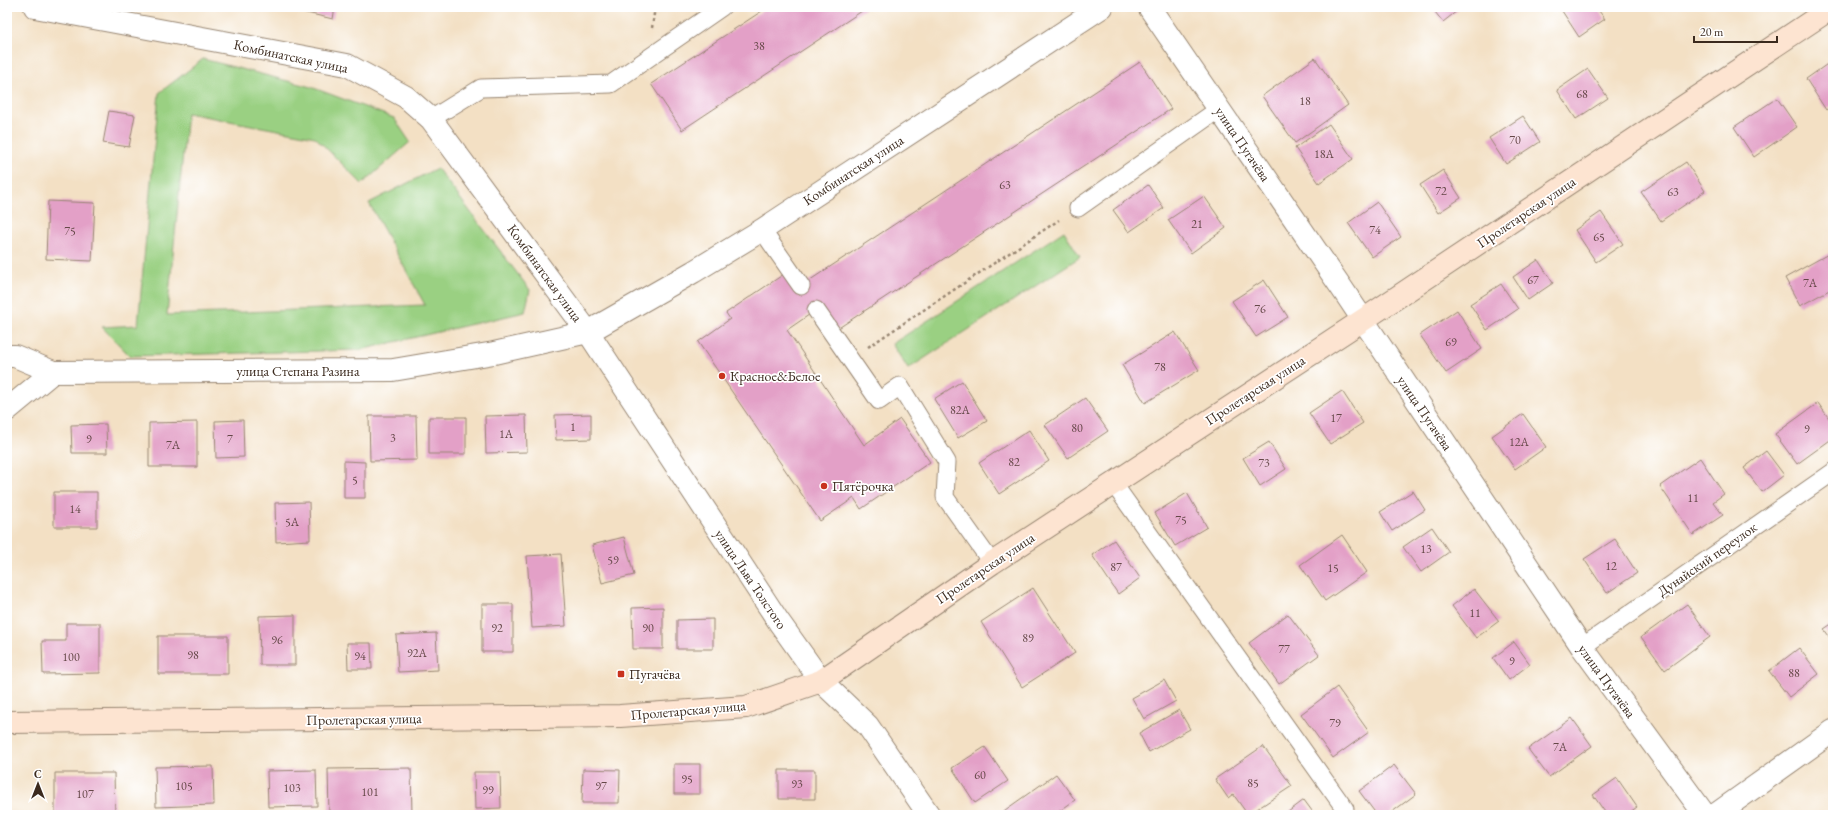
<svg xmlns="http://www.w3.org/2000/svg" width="1840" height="822" font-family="'EB Garamond',serif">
<rect width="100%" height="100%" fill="#fff"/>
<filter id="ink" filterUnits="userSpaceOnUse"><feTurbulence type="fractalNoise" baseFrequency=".025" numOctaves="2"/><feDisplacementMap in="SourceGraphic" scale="8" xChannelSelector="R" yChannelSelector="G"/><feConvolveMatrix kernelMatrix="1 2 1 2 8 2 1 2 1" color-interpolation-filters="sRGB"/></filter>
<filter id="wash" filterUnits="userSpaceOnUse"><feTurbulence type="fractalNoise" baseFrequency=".012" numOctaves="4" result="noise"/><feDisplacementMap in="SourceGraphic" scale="16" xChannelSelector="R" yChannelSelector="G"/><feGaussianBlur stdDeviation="0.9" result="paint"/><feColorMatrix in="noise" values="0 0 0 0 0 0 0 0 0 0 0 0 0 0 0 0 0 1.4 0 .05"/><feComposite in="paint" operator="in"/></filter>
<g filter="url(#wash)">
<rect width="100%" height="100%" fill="#f3e0c4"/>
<path fill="#9ad082" stroke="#6a7d50" d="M203 59 311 87 394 118 410 142 362 184 315 137 187 113 167 315 425 305 369 203 437 168 530 290 525 312 360 350 130 356 102 327 138 325 159 93Z
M1064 231 1080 257 908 369 892 344Z"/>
<g id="blocks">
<path fill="#e3a0c7" d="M280 7H335L333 19Z
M768 7H868L682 130 651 84Z
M1431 7H1462L1443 22Z
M1567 7H1596L1605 19 1579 37 1562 11Z
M1315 58 1348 105 1295 143 1262 96Z
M1833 60V105L1826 110 1806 79Z
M1140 62 1171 109 834 331 819 308 787 330 864 445 900 419 930 462 861 509 854 498 820 521 698 342 730 319 726 313 787 272 798 288Z
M1588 69 1608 98 1576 119 1557 90Z
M1777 98 1797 127 1754 157 1734 127Z
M109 111 135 115 129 147 103 143Z
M1523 116 1540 142 1506 164 1489 138Z
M1329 124 1353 159 1319 183 1295 148Z
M1686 162 1705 191 1661 221 1641 192Z
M1443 170 1461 198 1438 213 1420 185Z
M1148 185 1164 208 1129 232 1113 210Z
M1204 196 1226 228 1191 253 1168 220Z
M48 201 95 203 92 261 46 259Z
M1377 202 1401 237 1372 257 1348 223Z
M1601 212 1623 244 1596 262 1575 230Z
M1832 252 1833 288 1800 306 1785 278Z
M1538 260 1553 283 1528 300 1513 277Z
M1264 280 1288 317 1256 337 1232 301Z
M1501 284 1518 309 1487 330 1470 304Z
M1457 310 1482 349 1446 373 1420 335Z
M1175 332 1199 370 1145 403 1122 365Z
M962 381 987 421 958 438 934 399Z
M1342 391 1363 423 1330 444 1309 413Z
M1085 398 1108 431 1068 458 1045 425Z
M1818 403 1833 424V438L1797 464 1775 434Z
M591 414V439L556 440 555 415Z
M1523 414 1546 447 1515 469 1492 436Z
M526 415 527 452 486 453 485 416Z
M369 416H416L417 460 370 461Z
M429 417H466V454H429Z
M243 420 244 457 216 458 215 421Z
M197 422V467H149V423Z
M106 424 107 453H72L71 425Z
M1029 430 1049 461 999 494 979 463Z
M1269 442 1286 469 1260 486 1243 458Z
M1766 451 1784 475 1762 492 1744 468Z
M1700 458 1724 494 1713 502 1723 515 1693 535 1660 486Z
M344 461 365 462V498H344Z
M1413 491 1425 510 1392 531 1380 512Z
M54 492H97V527H54Z
M1187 493 1207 527 1175 546 1155 513Z
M309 502 310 540 276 542 275 503Z
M1432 527 1449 552 1421 572 1403 547Z
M1342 535 1367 572 1325 601 1300 565Z
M624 537 634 575 602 583 592 545Z
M1615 539 1637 573 1607 593 1584 559Z
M1114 540 1140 578 1118 594 1092 555Z
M561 554 566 626 532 628 527 556Z
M1033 588 1075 653 1022 687 981 622Z
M1474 589 1499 621 1476 638 1452 606Z
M482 604H513V652H482Z
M1687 604 1710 637 1665 670 1641 637Z
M663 607V649H633L632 608Z
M1288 614 1319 655 1279 684 1249 643Z
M295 615V665H260L259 616Z
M713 619V649H677V620Z
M66 623H100V673L43 674 42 641H66Z
M1833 623V642L1824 629Z
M436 633 438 670 398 672 396 635Z
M158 636H228V674H158Z
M1514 642 1530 664 1509 680 1493 658Z
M347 643H371L372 669H348Z
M1799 648 1819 674 1789 697 1769 671Z
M1164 680 1176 701 1144 719 1132 698Z
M1337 687 1369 732 1333 758 1301 714Z
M1179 710 1190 729 1149 752 1139 733Z
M1572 718 1592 746 1549 777 1528 749Z
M1263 746 1292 786 1248 815 1233 794 1228 798 1215 779Z
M985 747 1008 781 975 803 952 768Z
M674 764H700V794H674Z
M1394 765 1416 794 1388 815H1377L1359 791Z
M213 766 214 805 156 807 155 767Z
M411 768 412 815H329L328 769Z
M583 769 620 770 619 803H582Z
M316 770 317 806 268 807 267 771Z
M779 770H815V799H779Z
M474 772H500L501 808 475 809Z
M55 773H114L115 815H55Z
M1056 774 1075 800 1054 815H998Z
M1617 778 1637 807 1626 815H1607L1593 795Z
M1304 800 1315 815H1284Z"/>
</g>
</g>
<g filter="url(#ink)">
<use href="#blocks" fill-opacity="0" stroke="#978571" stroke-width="1"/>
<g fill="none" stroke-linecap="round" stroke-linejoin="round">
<defs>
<path id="lane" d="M431 119 481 88 611 84 722 7
M1078 208 1219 109
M762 230 801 286
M816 310 879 401 900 386 947 462 945 497 992 563
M1113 483 1345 809
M1582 647 1833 472"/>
<path id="street" d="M35 7 347 65 406 97 431 119 588 332 779 622 821 681 868 726 929 815
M1149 7 1341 287 1582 647 1705 815
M7 356H15L53 372 393 370 494 353 588 332 693 272 762 230 1102 7
M7 410 53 372
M1715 815 1833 731"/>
<path id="secondary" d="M7 722 620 716 746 707 821 681 992 563 1363 320 1833 7"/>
</defs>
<use href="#lane" stroke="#978571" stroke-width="19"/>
<use href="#street" stroke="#978571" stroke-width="24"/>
<use href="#secondary" stroke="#978571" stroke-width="24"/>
<path stroke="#978571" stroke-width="2.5" stroke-dasharray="3 3" stroke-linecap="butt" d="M652 28 655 7
M868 347 1059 220"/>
<use href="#lane" stroke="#fff" stroke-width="17"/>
<use href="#street" stroke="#fff" stroke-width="22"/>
<use href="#secondary" stroke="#fde4d1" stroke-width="22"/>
</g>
</g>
<g fill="#c8321e" stroke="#fff" stroke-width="1.5">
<circle cx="722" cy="376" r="4"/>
<circle cx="824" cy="486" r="4"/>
<rect x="617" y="670" width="8" height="8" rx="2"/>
</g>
<g text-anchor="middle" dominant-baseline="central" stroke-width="3.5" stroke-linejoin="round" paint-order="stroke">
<g font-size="12" fill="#654848">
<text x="759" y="46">38</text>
<text x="1582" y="94">68</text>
<text x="1305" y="101">18</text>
<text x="1515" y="140">70</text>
<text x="1324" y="154">18А</text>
<text x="1005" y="185">63</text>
<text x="1441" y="191">72</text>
<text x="1673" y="192">63</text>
<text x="1197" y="224">21</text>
<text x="1375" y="230">74</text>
<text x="70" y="231">75</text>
<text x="1599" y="237">65</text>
<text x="1533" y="280">67</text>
<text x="1810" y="283">7А</text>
<text x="1260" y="309">76</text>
<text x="1451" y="342">69</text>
<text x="1160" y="367">78</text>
<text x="960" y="410">82А</text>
<text x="1336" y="418">17</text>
<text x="573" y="427">1</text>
<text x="1077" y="428">80</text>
<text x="1807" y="429">9</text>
<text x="506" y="434">1А</text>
<text x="393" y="438">3</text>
<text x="89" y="439">9</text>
<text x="230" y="439">7</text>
<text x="1519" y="442">12А</text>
<text x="173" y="445">7А</text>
<text x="1014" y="462">82</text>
<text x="1264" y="463">73</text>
<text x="355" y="480">5</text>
<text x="1693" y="498">11</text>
<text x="75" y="509">14</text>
<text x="1181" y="520">75</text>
<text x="292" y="522">5А</text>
<text x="1426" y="549">13</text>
<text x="613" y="560">59</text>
<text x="1611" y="566">12</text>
<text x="1116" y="567">87</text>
<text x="1333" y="568">15</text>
<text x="1475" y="613">11</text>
<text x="497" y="628">92</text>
<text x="648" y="628">90</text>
<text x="1028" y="638">89</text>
<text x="277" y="640">96</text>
<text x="1284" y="649">77</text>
<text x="417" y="653">92А</text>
<text x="193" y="655">98</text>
<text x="360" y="656">94</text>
<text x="71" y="657">100</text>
<text x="1512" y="661">9</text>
<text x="1794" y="673">88</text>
<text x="1335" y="723">79</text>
<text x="1560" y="747">7А</text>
<text x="980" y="775">60</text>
<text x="687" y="779">95</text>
<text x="1253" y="783">85</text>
<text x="797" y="784">93</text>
<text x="184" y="786">105</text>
<text x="601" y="786">97</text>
<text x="292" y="788">103</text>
<text x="488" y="790">99</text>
<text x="370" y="792">101</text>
<text x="85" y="794">107</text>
</g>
<g font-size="14" fill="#3b2a1e" stroke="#fff">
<text transform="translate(291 56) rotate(12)">Комбинатская улица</text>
<text transform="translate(1243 144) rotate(56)">улица Пугачёва</text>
<text transform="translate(853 170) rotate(-33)">Комбинатская улица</text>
<text transform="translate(1526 212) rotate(-34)">Пролетарская улица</text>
<text transform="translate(545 273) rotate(54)">Комбинатская улица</text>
<text x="298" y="371">улица Степана Разина</text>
<text transform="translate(1255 390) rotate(-33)">Пролетарская улица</text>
<text transform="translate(1425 413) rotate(56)">улица Пугачёва</text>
<text transform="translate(1707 559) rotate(-35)">Дунайский переулок</text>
<text transform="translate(985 568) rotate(-34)">Пролетарская улица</text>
<text transform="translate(751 579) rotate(56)">улица Льва Толстого</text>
<text transform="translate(1607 681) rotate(54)">улица Пугачёва</text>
<text transform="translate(688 710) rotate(-5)">Пролетарская улица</text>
<text transform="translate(364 719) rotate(-1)">Пролетарская улица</text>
</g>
<g font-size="14" fill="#3b2a1e" stroke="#fff" text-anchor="start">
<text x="730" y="376">Красное&amp;Белое</text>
<text x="832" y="486">Пятёрочка</text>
<text x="629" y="674">Пугачёва</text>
</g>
</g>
<rect width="1840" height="822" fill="none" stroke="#fff" stroke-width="24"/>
<g transform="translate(38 784)" stroke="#ffffff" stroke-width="3" paint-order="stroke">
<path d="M0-3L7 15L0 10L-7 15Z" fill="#3b2a1e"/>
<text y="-6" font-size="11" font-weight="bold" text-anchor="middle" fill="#3b2a1e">С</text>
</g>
<path d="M1694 36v6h83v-6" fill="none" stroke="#3b2a1e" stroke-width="2"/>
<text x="1700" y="36" font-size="12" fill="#3b2a1e" stroke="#ffffff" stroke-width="3" paint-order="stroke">20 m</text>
</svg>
